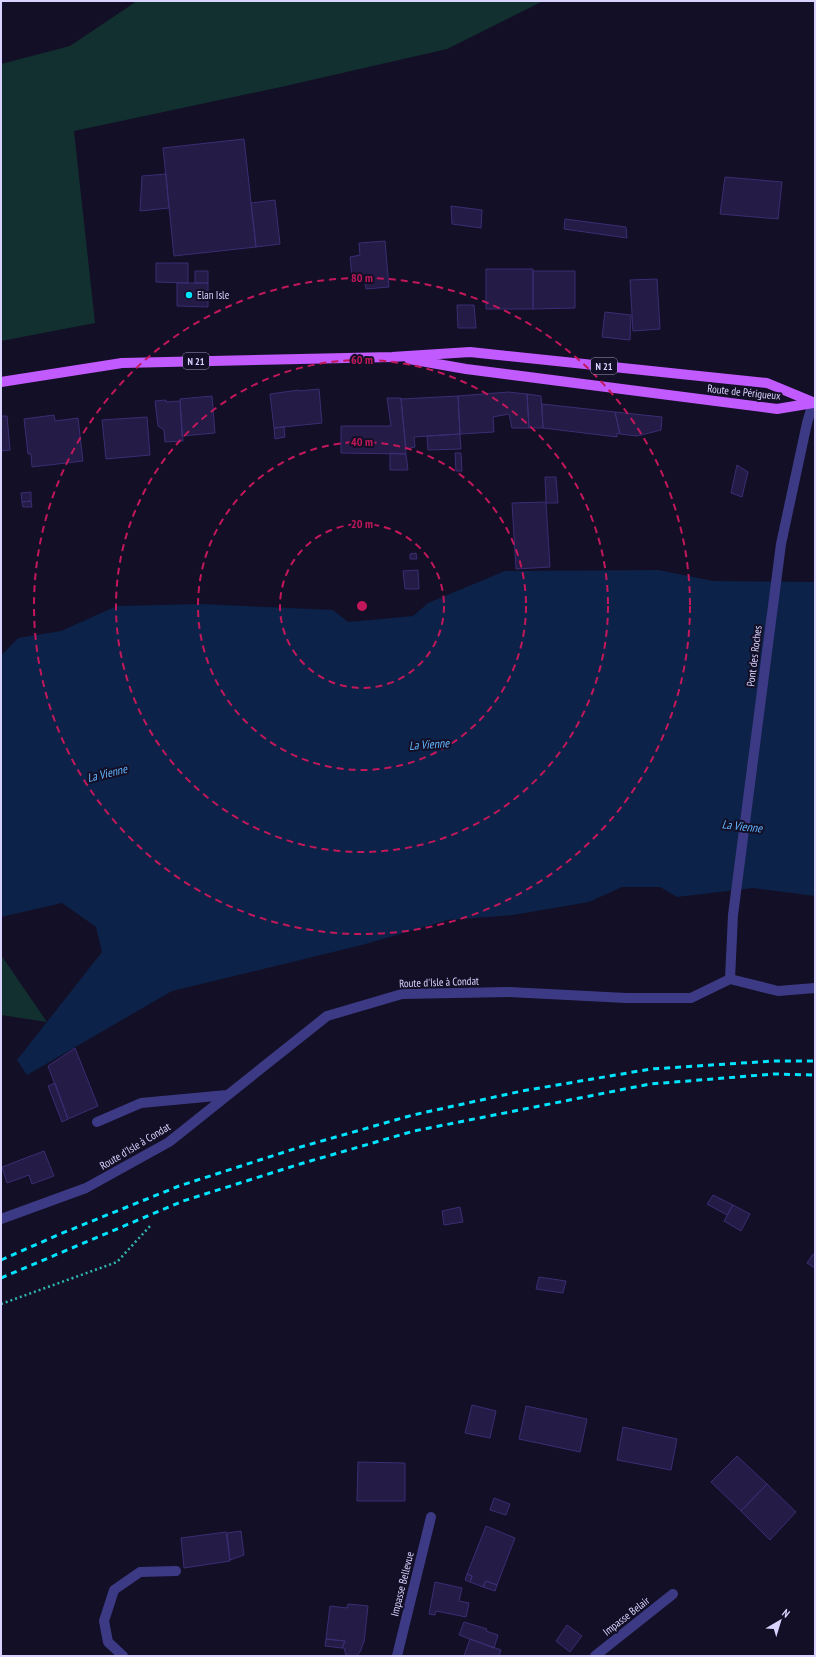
<svg xmlns="http://www.w3.org/2000/svg" width="816" height="1657" font-family="'PT Sans Narrow',sans-serif">
<rect width="100%" height="100%" fill="#130f26"/>
<path fill="#12302f" d="M137 1H543L447 49 281 87 74 131 95 323 1 341V64L70 46Z
M1 955 47 1022 1 1015Z"/>
<path fill="#0c2248" d="M659 570 713 581 815 582V896L753 888 677 897 660 887H622L589 902 513 915 448 920 362 945 172 991 27 1075 17 1060 102 952 96 927 62 903 1 917V656L18 638 61 631 117 606 200 604 333 610 348 622 413 616 428 603 505 571Z"/>
<path fill="#241b47" stroke="#3b2d73" d="M244 139 256 247 174 256 163 148Z
M166 174 169 208 140 211 142 176Z
M725 177 782 182 778 219 720 214Z
M275 200 280 244 256 247 251 203Z
M451 206 482 210 481 228 452 224Z
M565 219 626 227 627 238 564 229Z
M385 241 389 287 366 289 364 276 352 277 350 257 360 255 359 243Z
M156 263H188V283L156 282Z
M486 269H533V309H486Z
M195 271H208V283H195Z
M533 271H575V308L533 309Z
M657 279 660 329 633 331 630 280Z
M177 283H208V307L177 306Z
M457 305H474L476 328H458Z
M605 312 631 315 630 340 602 337Z
M319 389 322 423 274 428 270 394 299 390V391Z
M508 392 527 394 529 428H512L509 414 493 417 494 432 460 434 458 396Z
M527 394 541 396 543 428H529Z
M212 396 215 433 182 436 180 399Z
M458 396 460 434 414 437 415 447 406 449 401 399Z
M387 398H401L406 454 341 453V426H391Z
M166 400V402L180 401 183 441 165 442 164 430 158 426 155 401Z
M542 404 615 412 620 434 617 433V437L543 428Z
M615 412 662 417 661 430 637 436 620 434Z
M54 415 55 421 78 418 83 461 32 467 31 454H28L24 419Z
M1 416H7L10 450 1 451Z
M147 417 150 455 106 459 102 420Z
M284 427 285 437 275 439 274 428Z
M460 434 461 449 428 450 427 436Z
M390 453 406 454 408 470H390Z
M455 453H461L462 471H456Z
M737 465 748 472 742 497 731 493Z
M545 477H556L558 503H546Z
M31 492V501L22 502 21 493Z
M31 501 32 507H23L22 502Z
M546 502 550 567 516 569 512 503Z
M416 553 417 559H410V554Z
M418 570 419 589H405L403 571Z
M75 1048 98 1106 68 1119 48 1066Z
M55 1083 68 1119 62 1122 48 1086Z
M44 1151 54 1176 32 1184 29 1175 7 1183 2 1167Z
M713 1195 733 1205 727 1215 707 1204Z
M733 1205 750 1214 741 1231 724 1221Z
M460 1207 463 1222 444 1225 442 1211Z
M813 1254 815 1255V1268L807 1263Z
M539 1277 566 1281 563 1293 536 1289Z
M472 1405 496 1411 490 1438 465 1433Z
M526 1406 587 1419 580 1452 519 1439Z
M623 1427 677 1439 671 1470 617 1460Z
M737 1456 767 1484 741 1511 711 1482Z
M358 1462 405 1463V1501H357Z
M767 1484 796 1512 770 1540 741 1511Z
M494 1498 510 1504 506 1515 490 1510Z
M486 1526 515 1538 497 1585 486 1581 483 1587 470 1582 472 1576 467 1574Z
M241 1531 244 1555 230 1560 227 1533Z
M226 1532 230 1561 184 1568 181 1538Z
M467 1574 472 1576 470 1582 465 1580Z
M486 1581 497 1585 495 1591 483 1587Z
M435 1582 462 1588 459 1601 469 1603 466 1617 436 1611 435 1615 429 1614Z
M348 1604 368 1606 364 1643H363L361 1650 357 1656 346 1655 344 1648H342L345 1641 326 1639 330 1606 347 1608Z
M464 1622 487 1629 486 1631 498 1635 494 1648 459 1635Z
M567 1625 582 1636 570 1652 556 1641Z
M326 1639 345 1641 342 1648 325 1646Z
M470 1639 501 1650 499 1656H464Z"/>
<g fill="none" stroke-linecap="round" stroke-linejoin="round">
<path stroke="#2fb8b0" stroke-width="2.5" stroke-dasharray="2 3" stroke-linecap="butt" d="M1 1304 117 1262 151 1225"/>
<path stroke="#3d3a85" stroke-width="10" d="M730 979 778 991 815 988
M97 1122 141 1103 227 1095
M1 1219 86 1188 169 1142 327 1016 402 994 509 992 626 998H691L730 979 733 915 781 544 807 423 813 403
M123 1656 108 1642 104 1621 114 1590 140 1572 176 1571
M397 1656 431 1517
M595 1656 673 1594"/>
<path stroke="#c25bff" stroke-width="10" d="M409 359 466 369 777 409 813 403
M1 382 122 363 392 357 470 352 767 383 815 403"/>
<path stroke="#00e5ff" stroke-width="3" stroke-dasharray="6 5" stroke-linecap="butt" d="M1 1260 60 1234 179 1186 297 1148 413 1115 522 1091 651 1069 773 1061H815
M1 1278 183 1201 300 1164 414 1131 650 1084 774 1074 815 1075"/>
</g>
<g fill="none" stroke="#c2185b" stroke-width="2" stroke-dasharray="7 5">
<circle cx="362" cy="606" r="82"/>
<circle cx="362" cy="606" r="164"/>
<circle cx="362" cy="606" r="246"/>
<circle cx="362" cy="606" r="328"/>
</g>
<circle fill="#00e5ff" stroke="#130f26" stroke-width="1.5" cx="189" cy="295" r="4"/>
<g text-anchor="middle" dominant-baseline="central" stroke-width="4" stroke-linejoin="round" paint-order="stroke">
<g fill="#130f26" stroke="#9e99be" stroke-width="1">
<rect x="183" y="353" width="26" height="16" rx="3"/>
<rect x="591" y="358" width="26" height="16" rx="3"/>
</g>
<g font-size="10" font-weight="bold" fill="#d9d4ff">
<text x="196" y="361">N 21</text>
<text x="604" y="366">N 21</text>
</g>
<g font-size="11" fill="#d9d4ff" stroke="#130f26" text-anchor="start">
<text x="197" y="295">Elan Isle</text>
</g>
<g font-size="11" fill="#d9d4ff" stroke="#130f26">
<text transform="translate(744 392) rotate(6)">Route de Périgueux</text>
<text transform="translate(754 656) rotate(-83)">Pont des Roches</text>
<text transform="translate(439 982) rotate(-2)">Route d'Isle à Condat</text>
<text transform="translate(135 1146) rotate(-31)">Route d'Isle à Condat</text>
<text transform="translate(402 1584) rotate(-76)">Impasse Bellevue</text>
<text transform="translate(626 1616) rotate(-38)">Impasse Belair</text>
</g>
<g font-size="12" font-style="italic" fill="#62b6ff" stroke="#130f26">
<text transform="translate(429 744) rotate(-4)">La Vienne</text>
<text transform="translate(107 773) rotate(-14)">La Vienne</text>
<text transform="translate(742 826) rotate(6)">La Vienne</text>
</g>
</g>
<circle cx="362" cy="606" r="6" fill="#c2185b" stroke="#130f26" stroke-width="2"/>
<g font-size="12" text-anchor="middle" font-weight="bold" fill="#c2185b" stroke="#130f26" stroke-width="4" stroke-linejoin="round" paint-order="stroke">
<text x="362" y="282">80 m</text>
<text x="362" y="364">60 m</text>
<text x="362" y="446">40 m</text>
<text x="362" y="528">20 m</text>
</g>
<rect width="816" height="1657" fill="none" stroke="#d9d4ff" stroke-width="4"/>
<g transform="translate(780 1621) rotate(38)" stroke="#130f26" stroke-width="3" paint-order="stroke">
<path d="M0-3L7 15L0 10L-7 15Z" fill="#d9d4ff"/>
<text y="-6" font-size="11" font-weight="bold" text-anchor="middle" fill="#d9d4ff">N</text>
</g>
</svg>
